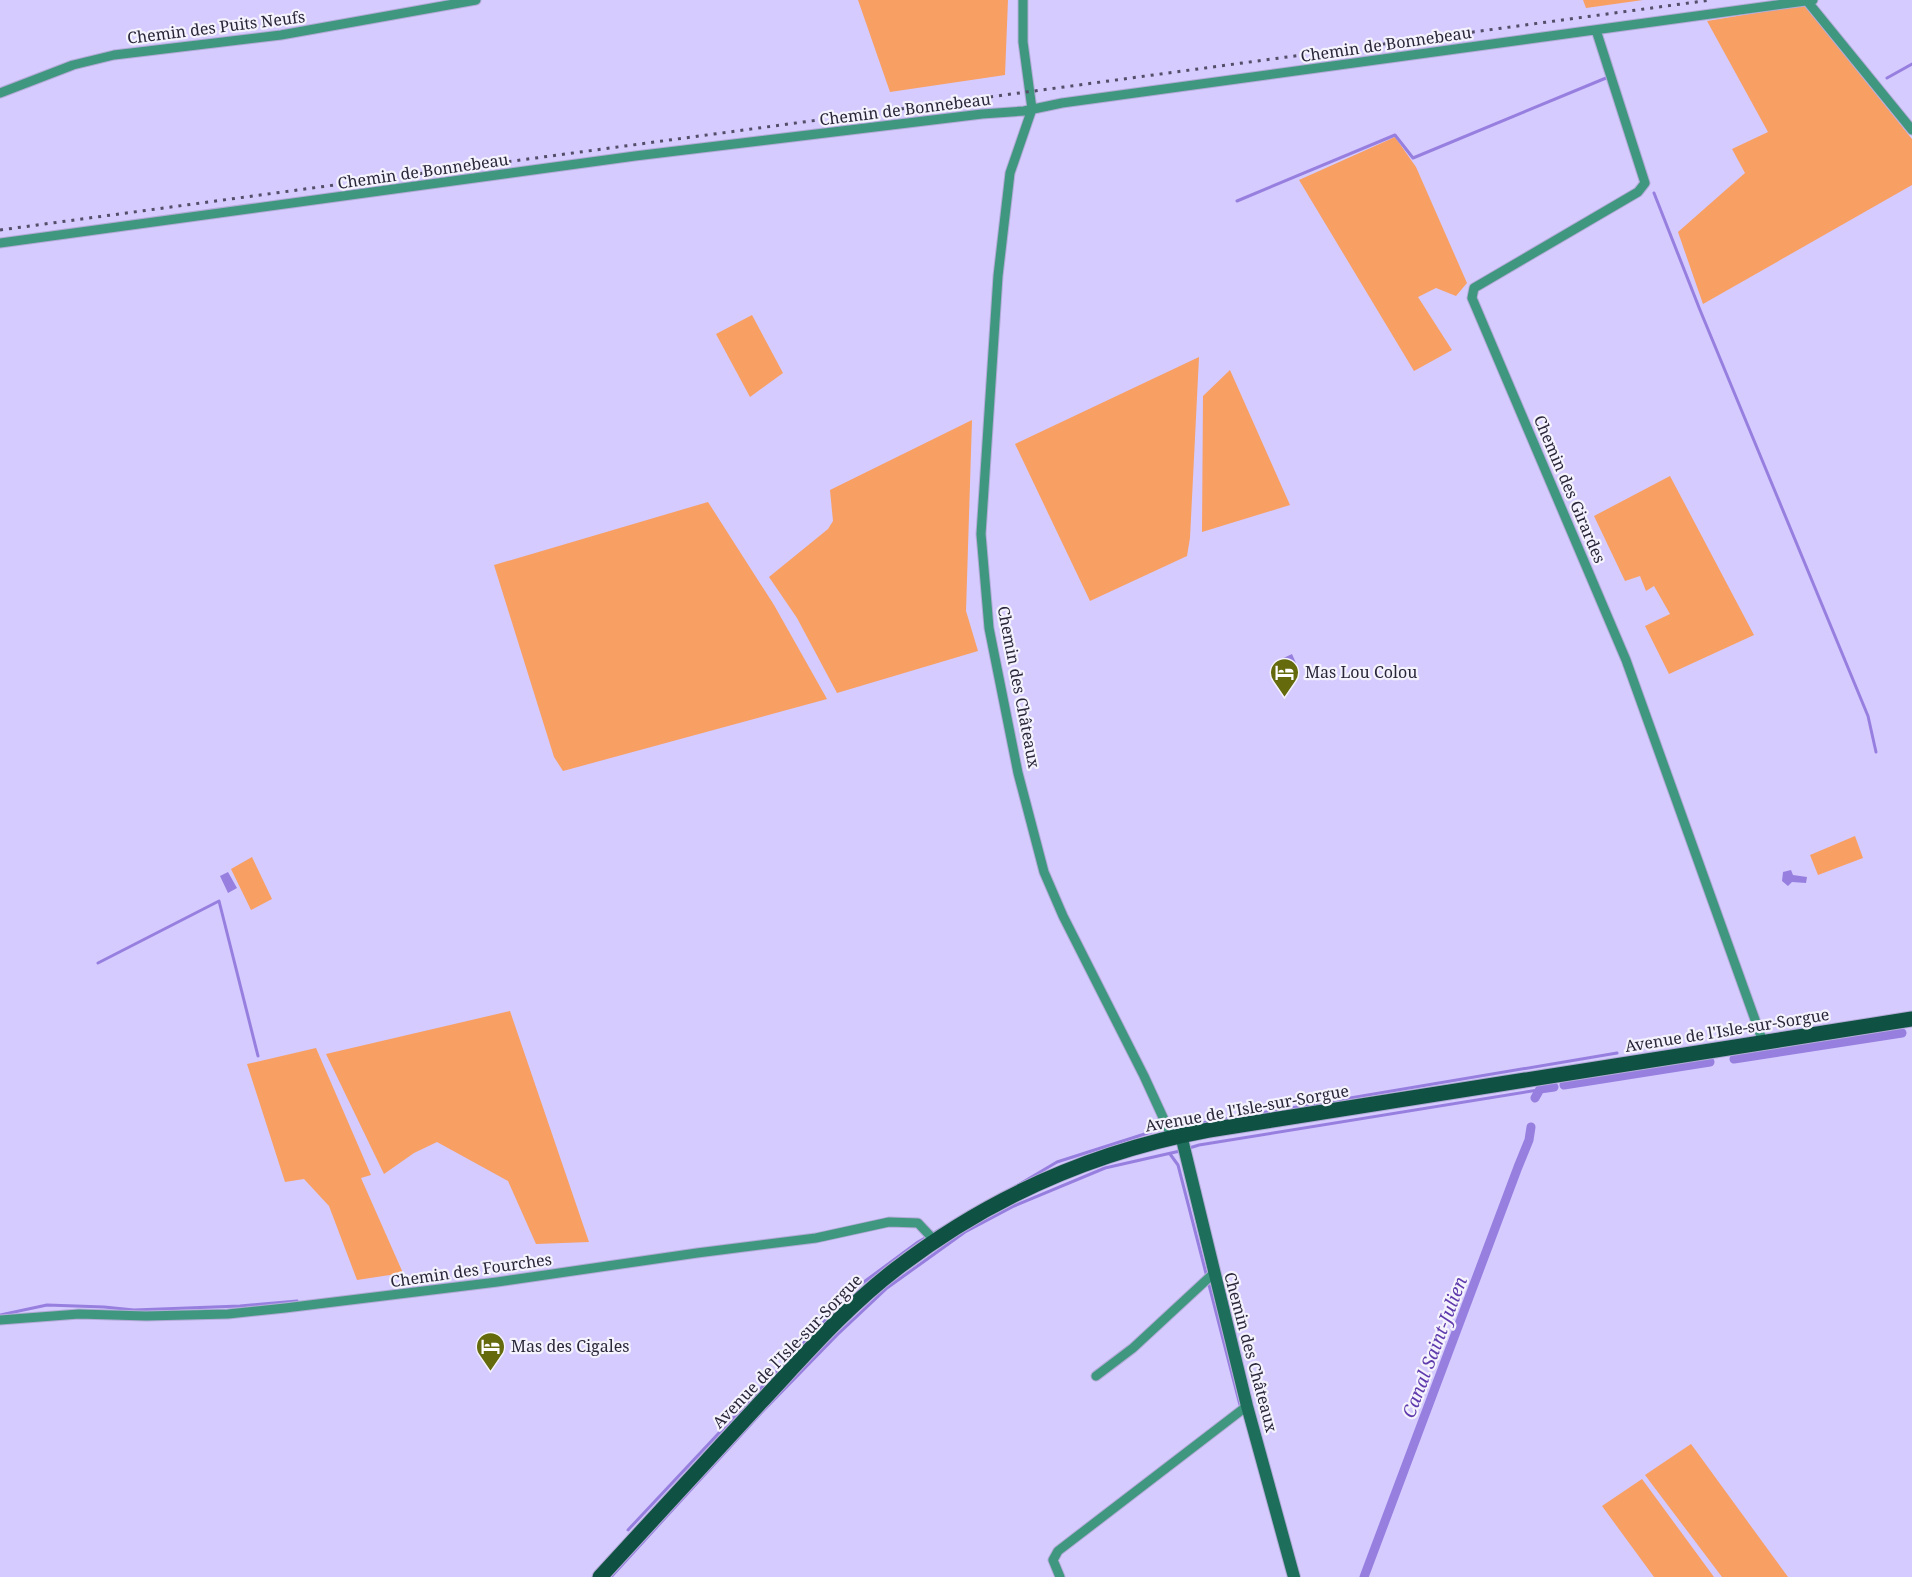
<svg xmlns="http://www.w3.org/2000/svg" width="1912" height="1577" font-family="'Noto Serif',serif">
<rect width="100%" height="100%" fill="#d5cbfe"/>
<path fill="#f89f63" d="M858 0H1008L1005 75 890 92Z
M1583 0H1643L1586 8Z
M1804 5 1912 139V185L1703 304 1678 232 1745 173 1732 149 1768 132 1707 21Z
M1395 137 1416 167 1467 283 1456 296 1436 288 1418 297 1452 350 1414 371 1299 180Z
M752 315 783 373 750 397 716 334Z
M1199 357 1190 538 1187 556 1090 601 1015 444Z
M1230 370 1290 505 1202 532 1203 396Z
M972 420 966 611 978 651 837 693 797 618 769 577 828 529 833 521 830 490Z
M1670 476 1754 635 1669 674 1645 626 1670 614 1654 586 1646 591 1640 576 1625 581 1594 516Z
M708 502 774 605 827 699 563 771 554 757 494 565Z
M1855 836 1863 858 1818 875 1810 855Z
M252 857 272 899 251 910 231 869Z
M510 1011 589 1242 536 1244 508 1181 437 1142 414 1153 384 1174 326 1054Z
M316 1048 371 1175 361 1178 403 1273 357 1280 329 1206 304 1179 285 1182 247 1064Z
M1691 1444 1788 1577H1722L1645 1475Z
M1642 1479 1714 1577H1654L1602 1506Z"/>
<path fill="#977fe0" d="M1292 654 1296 663 1280 671 1275 662Z
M1791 870 1793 875 1807 877 1806 883 1792 882 1788 886 1782 881 1783 872Z
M228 872 237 888 228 893 220 876Z"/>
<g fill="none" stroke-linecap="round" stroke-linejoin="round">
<path stroke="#977fe0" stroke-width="3" d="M1887 78 1912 64
M1654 193 1700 310 1868 716 1876 752
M1237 201 1395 135 1413 158 1606 78
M98 963 219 901 258 1056
M1186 1149 1199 1145 1538 1090
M1170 1154 1178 1165 1240 1405
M1013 1188 1057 1162 1154 1131 1617 1053
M0 1315 47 1305 104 1307 134 1310 240 1306 297 1301
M628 1530 853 1290 918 1242 944 1227
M611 1577 761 1413 837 1335 887 1288 965 1232 1014 1206 1105 1168 1180 1151"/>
<path stroke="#977fe0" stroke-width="9" d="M1734 1059 1902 1033
M1564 1085 1710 1062
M1535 1098 1540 1089 1554 1087
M1364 1577 1518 1167 1529 1140 1531 1127"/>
<defs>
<path id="street" d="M1023 0V42L1032 109 1010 173 998 276 981 534 989 628 1018 773 1044 872 1063 916 1144 1076 1172 1137
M1807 1 1912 130
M1596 30 1645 183 1638 192 1474 288 1472 298 1626 660 1763 1042
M0 93 73 65 114 55 281 35 476 0
M0 243 635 156 982 114 1024 111 1062 103 1813 0
M0 1320 79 1314 146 1316 228 1314 285 1308 497 1282 697 1253 816 1238 889 1222 918 1223 935 1241
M1096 1376 1133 1348 1214 1273
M1060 1577 1053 1560 1058 1551 1247 1406"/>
<path id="secondary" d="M1181 1135 1247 1406 1294 1577"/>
<path id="primary" d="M600 1577C653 1519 707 1461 760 1403 804 1356 845 1308 896 1269 988 1198 1095 1151 1209 1130L1912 1019"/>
</defs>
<use href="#street" stroke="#b3aad7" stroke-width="11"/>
<use href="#secondary" stroke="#b3aad7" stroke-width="14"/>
<use href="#primary" stroke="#b3aad7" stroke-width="17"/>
<use href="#street" stroke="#3f9780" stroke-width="9"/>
<use href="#secondary" stroke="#1d6f5c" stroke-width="12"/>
<use href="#primary" stroke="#0f5243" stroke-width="15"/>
<path stroke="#544e69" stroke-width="3" stroke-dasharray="3 6" stroke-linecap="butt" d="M0 230 1711 0"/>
</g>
<defs>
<symbol id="hotel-pin" viewBox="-11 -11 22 30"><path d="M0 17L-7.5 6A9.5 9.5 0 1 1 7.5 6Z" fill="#656a0d" stroke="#f4f2fd"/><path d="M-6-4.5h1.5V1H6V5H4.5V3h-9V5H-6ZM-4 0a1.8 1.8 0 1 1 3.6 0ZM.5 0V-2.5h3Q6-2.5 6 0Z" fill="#fff"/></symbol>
</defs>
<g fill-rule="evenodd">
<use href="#hotel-pin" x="1268" y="656" width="33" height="45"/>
<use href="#hotel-pin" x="474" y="1330" width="33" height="45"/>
</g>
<g text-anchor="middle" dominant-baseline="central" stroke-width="4.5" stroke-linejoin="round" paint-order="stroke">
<g font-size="16" fill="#2a2639" stroke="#f4f2fd">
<text transform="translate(216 27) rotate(-7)">Chemin des Puits Neufs</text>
<text transform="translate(1386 44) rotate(-8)">Chemin de Bonnebeau</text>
<text transform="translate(905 109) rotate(-7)">Chemin de Bonnebeau</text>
<text transform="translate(423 171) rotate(-8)">Chemin de Bonnebeau</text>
<text transform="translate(1570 489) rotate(67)">Chemin des Girardes</text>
<text transform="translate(1019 687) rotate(79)">Chemin des Châteaux</text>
<text transform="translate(1727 1030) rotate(-9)">Avenue de l'Isle-sur-Sorgue</text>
<text transform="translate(1247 1108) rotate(-10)">Avenue de l'Isle-sur-Sorgue</text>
<text transform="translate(471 1270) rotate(-8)">Chemin des Fourches</text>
<text transform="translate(787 1351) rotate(-46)">Avenue de l'Isle-sur-Sorgue</text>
<text transform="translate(1251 1352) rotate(75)">Chemin des Châteaux</text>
</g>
<g font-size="16" fill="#2a2639" stroke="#f4f2fd" text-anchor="start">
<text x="1305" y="672">Mas Lou Colou</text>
<text x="511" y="1346">Mas des Cigales</text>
</g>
<g font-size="18" font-style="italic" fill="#5f3aac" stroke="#f4f2fd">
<text transform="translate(1434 1347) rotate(-69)">Canal Saint-Julien</text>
</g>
</g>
</svg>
